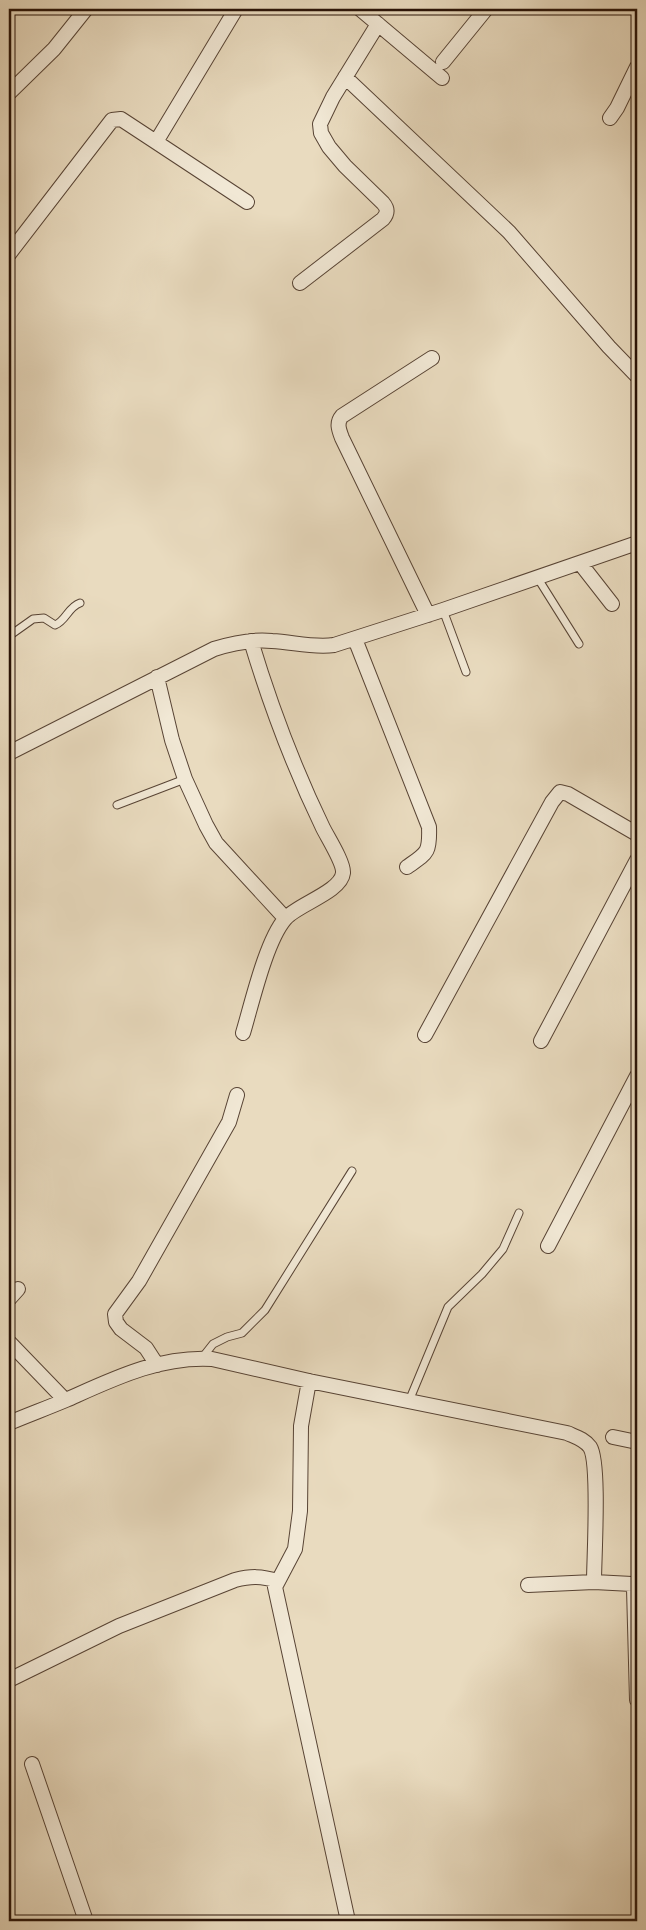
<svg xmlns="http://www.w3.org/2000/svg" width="646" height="1930" font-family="'Gentium Book Plus',serif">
<rect width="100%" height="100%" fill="#e9dbbf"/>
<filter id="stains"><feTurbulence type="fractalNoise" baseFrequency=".004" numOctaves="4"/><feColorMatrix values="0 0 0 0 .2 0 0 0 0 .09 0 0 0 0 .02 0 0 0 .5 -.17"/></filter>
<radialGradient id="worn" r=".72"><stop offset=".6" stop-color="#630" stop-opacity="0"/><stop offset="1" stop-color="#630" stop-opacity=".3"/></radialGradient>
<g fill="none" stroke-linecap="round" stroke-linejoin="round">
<defs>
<path id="lane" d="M537 577 579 644
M443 610 466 672
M9 636 33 619 44 618 55 625C66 621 68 607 80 603
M117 805 185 779
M202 1358 213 1344 227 1337 242 1333 265 1310 352 1171
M409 1401 448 1307 482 1274 503 1249 519 1213"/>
<path id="street" d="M236 9 156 142 247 202
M360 9 442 78
M443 62 486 9
M345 77 509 232 609 347 637 376
M9 93 54 49 86 9
M610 118 617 108 637 67
M9 254 112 120 121 119 156 142
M300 283 383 219C388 213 388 209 383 203L345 166 329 147 321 133 320 124 333 97 378 24
M580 563 612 604
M428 615 342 438C339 430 336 423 342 416L432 358
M355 639 429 827C430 853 427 853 407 867
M157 677 172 740 185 779 206 825 216 843 285 918
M9 753 214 649C233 643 252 639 272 641 293 642 313 648 334 645L443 610 637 543
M243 1033C252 1003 266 941 285 919 296 905 341 892 343 873 344 863 328 838 323 828 294 768 270 704 251 641
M425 1035 552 802 560 792 568 794 637 834
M541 1041 637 860
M548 1246 637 1076
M9 1299 18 1289
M9 1342 65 1400
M157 1365 146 1348 121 1329 116 1322 115 1314 139 1281 229 1122 237 1095
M309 1381 301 1426 300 1511 295 1549 275 1587 348 1921
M9 1423C28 1415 47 1408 66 1400 113 1379 159 1356 212 1359L309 1381 567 1433C576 1437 584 1439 590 1447 600 1463 594 1557 594 1582
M613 1437 637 1442
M528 1585 594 1582 632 1584 634 1588 637 1700
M9 1680 119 1626 235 1580C251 1576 261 1576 278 1581
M32 1764 86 1921"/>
</defs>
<use href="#lane" stroke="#584435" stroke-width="9"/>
<use href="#street" stroke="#584435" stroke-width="16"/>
<use href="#lane" stroke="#f1e8d5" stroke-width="7"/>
<use href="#street" stroke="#f1e8d5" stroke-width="14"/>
</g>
<rect width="646" height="1930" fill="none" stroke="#e9dbbf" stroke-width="30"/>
<rect x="10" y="10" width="626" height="1910" fill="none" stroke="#281207" stroke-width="2.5"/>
<rect x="15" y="15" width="616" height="1900" fill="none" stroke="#281207"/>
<rect width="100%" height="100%" filter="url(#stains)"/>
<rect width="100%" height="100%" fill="url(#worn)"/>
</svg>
